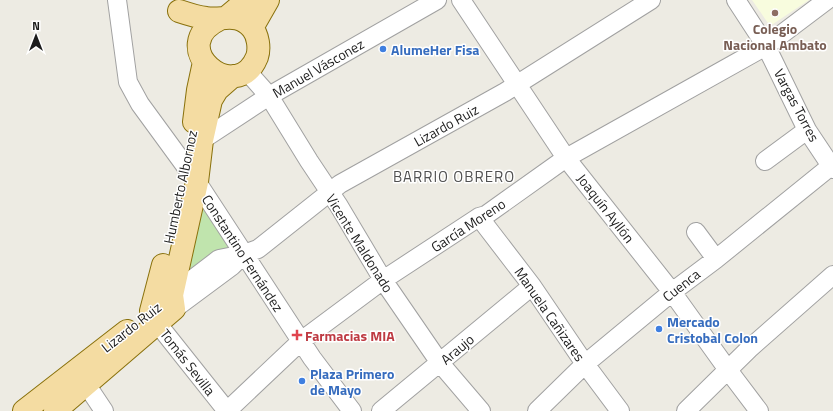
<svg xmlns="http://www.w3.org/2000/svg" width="833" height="411" font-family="'Titillium Web',sans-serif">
<rect width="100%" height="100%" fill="#edebe3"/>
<path fill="#f8fcde" d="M752 0H809L770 26Z"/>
<path fill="#c0e4ad" d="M200 203 235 250 182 285Z"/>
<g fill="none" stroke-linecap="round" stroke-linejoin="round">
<defs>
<path id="minor" d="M117 0 128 82 140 104 197 182 312 358 352 411
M461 0 566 158 672 292 728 370 759 411
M736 0 766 46 807 130 833 169
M246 70 269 96 309 161 339 206 383 280 440 363 481 411
M202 140 269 96 437 0
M765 161 807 130
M479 217 532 286 585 364 620 411
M696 232 716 259
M172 295 219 259 244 254 258 249 340 184 505 92 651 0
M174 309 232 266 244 254
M157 323 227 411
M86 384 104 411
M227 411 301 341 383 280 479 217 486 215 566 158 766 46 827 0
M381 411 532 286
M537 411 585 364 672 292 716 259 831 166
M686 411 749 349 833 275"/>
<path id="major" d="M179 11C188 14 197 17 206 18 223 21 237 11 252 28 258 35 260 48 257 57 236 108 163 46 220 19
M227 17 247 0
M252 28 268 0
M194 122 198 90 204 62
M151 311 163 265
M24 411 127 331
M55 411 174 309 172 295 197 182 202 140 211 100 217 90 233 76"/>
</defs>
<use href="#minor" stroke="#a1a1a1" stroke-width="20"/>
<use href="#major" stroke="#89710c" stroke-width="24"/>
<use href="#minor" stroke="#fff" stroke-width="18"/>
<use href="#major" stroke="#f4dca2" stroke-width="22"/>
</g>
<circle fill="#8d6e63" stroke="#fff" stroke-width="1.5" cx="775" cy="13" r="4"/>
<g fill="#3f7fe0" stroke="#fff" stroke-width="1.5">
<circle cx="383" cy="49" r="4"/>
<circle cx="659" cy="329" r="4"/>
<circle cx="302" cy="381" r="4"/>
</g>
<path fill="#e0444e" stroke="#fff" stroke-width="1.5" d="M295 329h4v4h4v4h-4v4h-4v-4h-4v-4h4z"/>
<g text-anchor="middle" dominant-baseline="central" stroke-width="3" stroke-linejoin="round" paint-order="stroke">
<g font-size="14" font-weight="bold" fill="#785e54" stroke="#fff">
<text x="775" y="28">Colegio<tspan x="775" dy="16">Nacional Ambato</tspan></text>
</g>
<g font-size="14" font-weight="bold" fill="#366cbe" stroke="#fff" text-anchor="start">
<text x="391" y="49">AlumeHer Fisa</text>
<text x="667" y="321">Mercado<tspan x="667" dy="16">Cristobal Colon</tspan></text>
<text x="310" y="373">Plaza Primero<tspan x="310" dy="16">de Mayo</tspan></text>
</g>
<g font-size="14" fill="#1d1d1d" stroke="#fff">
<text transform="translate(318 68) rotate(-30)">Manuel Vásconez</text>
<text transform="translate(797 105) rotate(62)">Vargas Torres</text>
<text transform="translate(446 125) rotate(-29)">Lizardo Ruiz</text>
<text transform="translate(180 187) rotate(-78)">Humberto Albornoz</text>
<text transform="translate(606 208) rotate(52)">Joaquín Ayllón</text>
<text transform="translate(468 225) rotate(-33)">García Moreno</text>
<text transform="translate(360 243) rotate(58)">Vicente Maldonado</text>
<text transform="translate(243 253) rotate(57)">Constantino Fernández</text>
<text transform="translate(681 285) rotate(-38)">Cuenca</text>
<text transform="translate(550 314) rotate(55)">Manuela Cañizares</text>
<text transform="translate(131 327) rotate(-38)">Lizardo Ruiz</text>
<text transform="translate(457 349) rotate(-40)">Araujo</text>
<text transform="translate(188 362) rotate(52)">Tomás Sevilla</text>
</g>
<g font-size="14" font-weight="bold" fill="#be3a42" stroke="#fff" text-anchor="start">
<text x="305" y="335">Farmacias MIA</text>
</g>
<g font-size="15" letter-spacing="1" fill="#505050" stroke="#fff">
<text x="454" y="176">BARRIO OBRERO</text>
</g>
</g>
<g transform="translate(36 36)" stroke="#ffffff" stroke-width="3" paint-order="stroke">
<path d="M0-3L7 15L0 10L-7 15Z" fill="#1d1d1d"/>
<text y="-6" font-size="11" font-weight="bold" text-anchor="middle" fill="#1d1d1d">N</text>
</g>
</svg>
